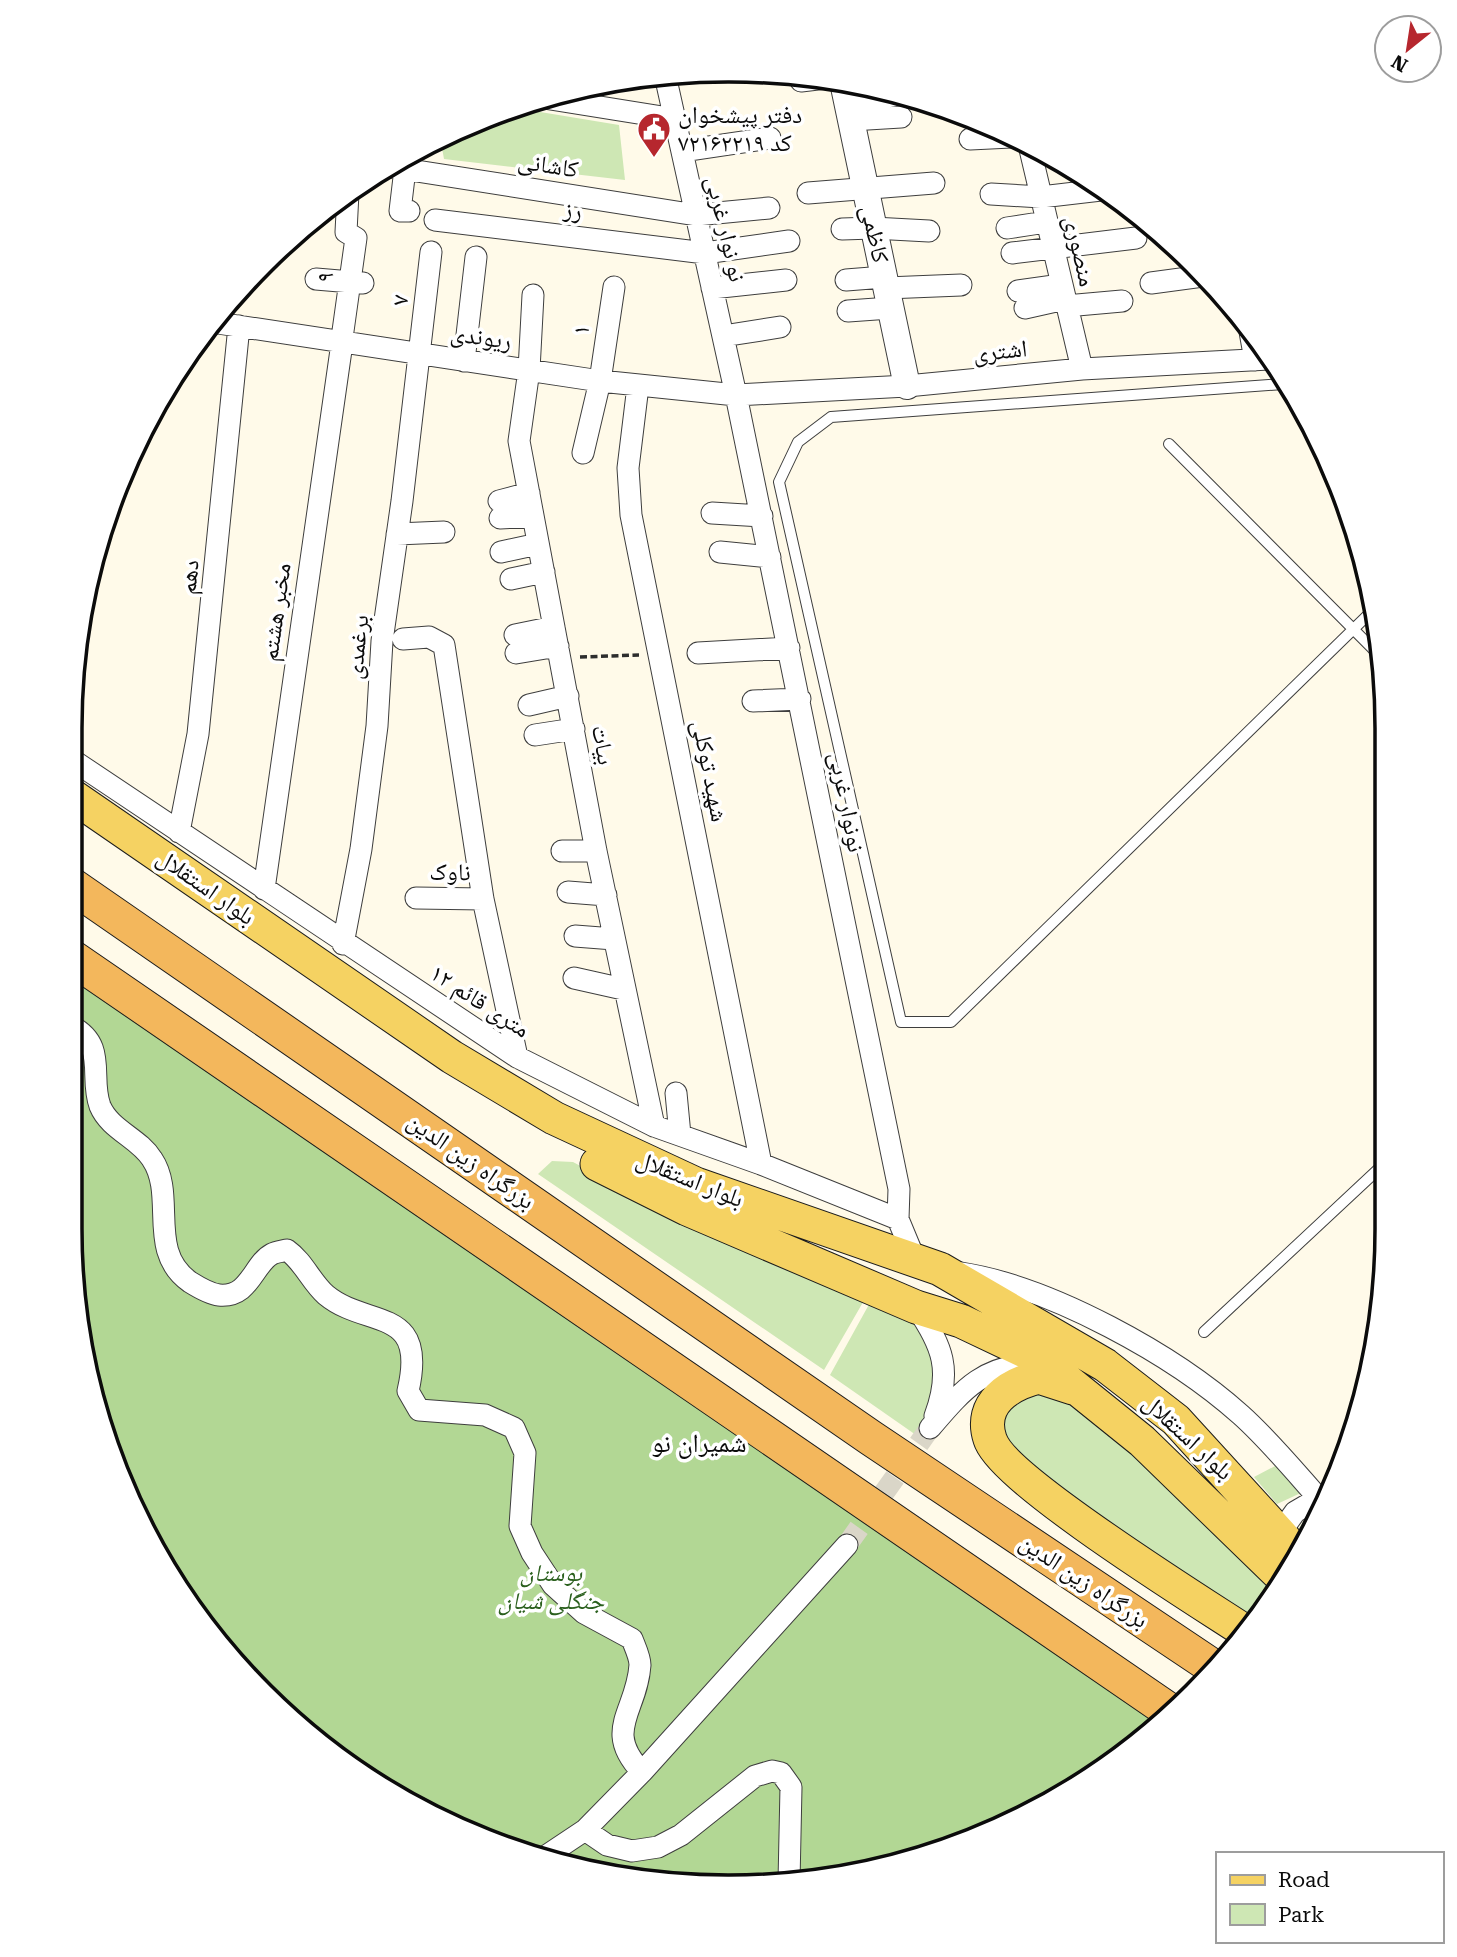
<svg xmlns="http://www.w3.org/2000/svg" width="1457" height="1957" font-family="'Roboto Serif','Noto Naskh Arabic',serif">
<rect width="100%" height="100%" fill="#fffae9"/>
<path fill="#cee7b4" d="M516 108 619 125 625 180 444 159 440 137Z
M552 1161 573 1162 631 1193 866 1297 824 1370 538 1174Z
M872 1299 907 1316 925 1334 937 1381 924 1424 916 1435 830 1375Z
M1045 1386 1111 1433 1277 1588 1251 1625 1002 1445 1000 1409Z
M1277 1465 1303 1492 1277 1504 1254 1477Z
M1317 1514 1307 1538 1299 1528 1306 1518Z"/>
<path fill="#b2d794" d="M71 952 1168 1715 1129 1751 941 1852 772 1886 600 1874 437 1819 263 1694 158 1558 93 1399 70 1228Z"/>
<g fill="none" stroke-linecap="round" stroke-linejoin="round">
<path stroke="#dad6c8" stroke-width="21" stroke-dasharray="21 10" stroke-linecap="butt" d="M847 1545 930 1428"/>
<defs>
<path id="service" d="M1283 384 831 417 798 442 779 482 901 1022H951L1373 610
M1169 444 1381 657
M1204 1332 1385 1163"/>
<path id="minor" d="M665 75 736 395 899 1189 898 1219 915 1260
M801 81 826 78
M544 98 675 119
M847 104 899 95
M851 120 901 117
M970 139 1011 137
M1029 145 1082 369
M682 151 770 138
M391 167 696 215 769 208
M405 169 400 211H409
M808 193 934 183
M991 194 1041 197 1101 190
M435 220 705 253 789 241
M1007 228 1046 222
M842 229 873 228 929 231
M1012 253 1136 238
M316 279 363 283
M846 280 884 277
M1151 283 1203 276
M712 288 786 280
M886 288 961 285
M1018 291 1061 285
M533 295 529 370 519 441 596 851 654 1126
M1066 306 1122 301
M1025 308 1065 299
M848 311 890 308
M218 323 600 381 736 395 907 386 1082 369 1269 359
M1249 326 1255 360
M343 331 356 238 346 232 348 193
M723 336 780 327
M464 361 476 257
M638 386 628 468 631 515 761 1164
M583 453 600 381 614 287
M499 501 529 493
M712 513 762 516
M500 518 533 516
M397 534 444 532
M501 552 538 544
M720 552 770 557
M511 579 544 572
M515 635 554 627
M403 639 429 637 444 645 483 899 517 1057
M516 653 558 646
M698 653 789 648
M71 688 73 678
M753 701 800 699
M529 705 568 696
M535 735 574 729
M71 759 517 1057 654 1126 761 1164 898 1219
M179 832 198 734 239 326
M562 851H596
M264 889 342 343
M568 892 606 895
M416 898 483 899
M575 936 614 939
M343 944 361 849 377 726 382 641 402 501 431 252
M574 978 623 989
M71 1026C108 1045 89 1077 100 1106 110 1130 139 1138 152 1159 177 1196 146 1251 190 1282 198 1287 210 1294 219 1295 250 1298 253 1264 272 1254 276 1252 283 1251 287 1250 304 1262 311 1282 326 1295 367 1329 428 1305 408 1391L419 1410 485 1415 514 1428 525 1453 520 1526 532 1553 553 1585 584 1613 632 1639C635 1647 640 1657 640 1665 637 1712 602 1730 642 1772
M676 1093 680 1135
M961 1273C1051 1287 1174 1355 1241 1415 1270 1441 1296 1473 1322 1502
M916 1307C943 1346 952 1371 935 1416
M930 1428C966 1386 983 1366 1040 1362
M1280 1533 1295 1512 1319 1498
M585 1830 607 1845 632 1851 658 1847 681 1835 755 1776 772 1771 781 1773 791 1787 789 1882
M546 1856 585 1830 642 1772 847 1545"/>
<path id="tertiary" d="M843 82 907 386"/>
<path id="primary" d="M71 795 452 1057 554 1118 696 1184 940 1269 1105 1365 1176 1420 1300 1556
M597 1164 687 1209 916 1307 961 1321 1039 1358 1142 1441 1284 1579
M1073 1388 1039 1377C1010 1384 978 1403 990 1439 1002 1479 1202 1603 1246 1632"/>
<path id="trunk" d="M71 885 871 1438 1216 1669
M71 957 1171 1712"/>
</defs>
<use href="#service" stroke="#3e3e3e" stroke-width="12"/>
<use href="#minor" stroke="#3e3e3e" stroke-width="23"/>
<use href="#tertiary" stroke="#3e3e3e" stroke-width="28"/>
<use href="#primary" stroke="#1c1c1c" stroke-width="35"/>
<use href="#trunk" stroke="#1c1c1c" stroke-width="37"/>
<path stroke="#2d2d2d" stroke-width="3.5" stroke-dasharray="7 3.5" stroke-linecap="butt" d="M580 657 639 655"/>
<use href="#service" stroke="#fff" stroke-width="10"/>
<use href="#minor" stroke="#fff" stroke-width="21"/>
<use href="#tertiary" stroke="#fff" stroke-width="26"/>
<use href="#primary" stroke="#f5d262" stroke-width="33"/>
<use href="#trunk" stroke="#f3b75c" stroke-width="35"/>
</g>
<defs>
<symbol id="civic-pin" viewBox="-11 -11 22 30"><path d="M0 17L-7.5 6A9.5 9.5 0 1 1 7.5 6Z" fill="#b6272e" stroke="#fff"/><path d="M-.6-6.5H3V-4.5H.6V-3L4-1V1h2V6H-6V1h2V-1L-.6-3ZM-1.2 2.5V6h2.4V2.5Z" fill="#fff"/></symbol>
</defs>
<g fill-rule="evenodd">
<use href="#civic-pin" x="635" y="110" width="38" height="52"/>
</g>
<g text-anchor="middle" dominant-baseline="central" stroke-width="7" stroke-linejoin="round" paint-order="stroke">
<g font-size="24" fill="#0b0b0b" stroke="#fff" text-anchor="start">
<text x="678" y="115">دفتر پیشخوان<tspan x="678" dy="28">کد ۷۲۱۶۲۲۱۹</tspan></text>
</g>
<g font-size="24" fill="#0b0b0b" stroke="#fff">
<text transform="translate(548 165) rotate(9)">کاشانی</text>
<text transform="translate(573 210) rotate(7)">رز</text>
<text transform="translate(726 229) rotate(77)">نو نوار غربی</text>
<text transform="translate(875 234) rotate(78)">کاظمی</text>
<text transform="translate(1080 251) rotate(77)">منصوری</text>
<text transform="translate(325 277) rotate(-82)">۹</text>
<text transform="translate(400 300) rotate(-84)">۷</text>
<text transform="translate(581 330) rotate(-81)">۱</text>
<text transform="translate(481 337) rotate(8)">ریوندی</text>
<text transform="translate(1000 351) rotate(-6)">اشتری</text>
<text transform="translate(189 577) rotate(-84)">دهم</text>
<text transform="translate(276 612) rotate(-82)">مخبر هشتم</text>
<text transform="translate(357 647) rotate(-84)">برغمدی</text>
<text transform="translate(603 745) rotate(80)">بیات</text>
<text transform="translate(710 771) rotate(79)">شهید توکلی</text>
<text transform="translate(847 802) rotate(79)">نونوار غربی</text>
<text transform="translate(450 872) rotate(1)">ناوک</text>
<text transform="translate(206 887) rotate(35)">بلوار استقلال</text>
<text transform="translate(480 1001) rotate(33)">۱۲ متری قائم</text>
<text transform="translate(471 1161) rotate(35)">بزرگراه زین الدین</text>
<text transform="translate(690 1179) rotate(22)">بلوار استقلال</text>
<text transform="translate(1188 1437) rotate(43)">بلوار استقلال</text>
<text transform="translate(1084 1581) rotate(34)">بزرگراه زین الدین</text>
</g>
<g font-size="24" font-style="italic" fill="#2b601e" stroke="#fff">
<text x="551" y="1573">بوستان<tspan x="551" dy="28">جنگلی شیان</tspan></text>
</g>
<g font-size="26" fill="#0b0b0b" stroke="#fff">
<text x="699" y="1443">شمیران نو</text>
</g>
</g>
<path d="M0 0H1457V1957H0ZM728 82H729A646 646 0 0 1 1375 728V1229A646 646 0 0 1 729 1875H728A646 646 0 0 1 82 1229V728A646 646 0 0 1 728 82Z" fill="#fff" fill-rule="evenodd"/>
<path fill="none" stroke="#0b0b0b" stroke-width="3.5" d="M728 82H729A646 646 0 0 1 1375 728V1229A646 646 0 0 1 729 1875H728A646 646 0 0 1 82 1229V728A646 646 0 0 1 728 82Z"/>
<rect x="1216" y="1852" width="228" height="91" fill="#ffffff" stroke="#9d9d9d" stroke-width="2"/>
<rect x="1230" y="1875" width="35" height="10" fill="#f5d262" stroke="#9d9d9d" stroke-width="2"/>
<text x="1278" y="1887" font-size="21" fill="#0b0b0b">Road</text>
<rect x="1230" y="1904" width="35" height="21" fill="#cee7b4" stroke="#9d9d9d" stroke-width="2"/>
<text x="1278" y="1922" font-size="21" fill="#0b0b0b">Park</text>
<g transform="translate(1408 49) rotate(210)"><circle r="33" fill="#ffffff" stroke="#9d9d9d" stroke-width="2"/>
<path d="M0-5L12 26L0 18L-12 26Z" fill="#b6272e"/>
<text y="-10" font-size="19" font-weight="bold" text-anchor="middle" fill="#0b0b0b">N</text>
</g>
</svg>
